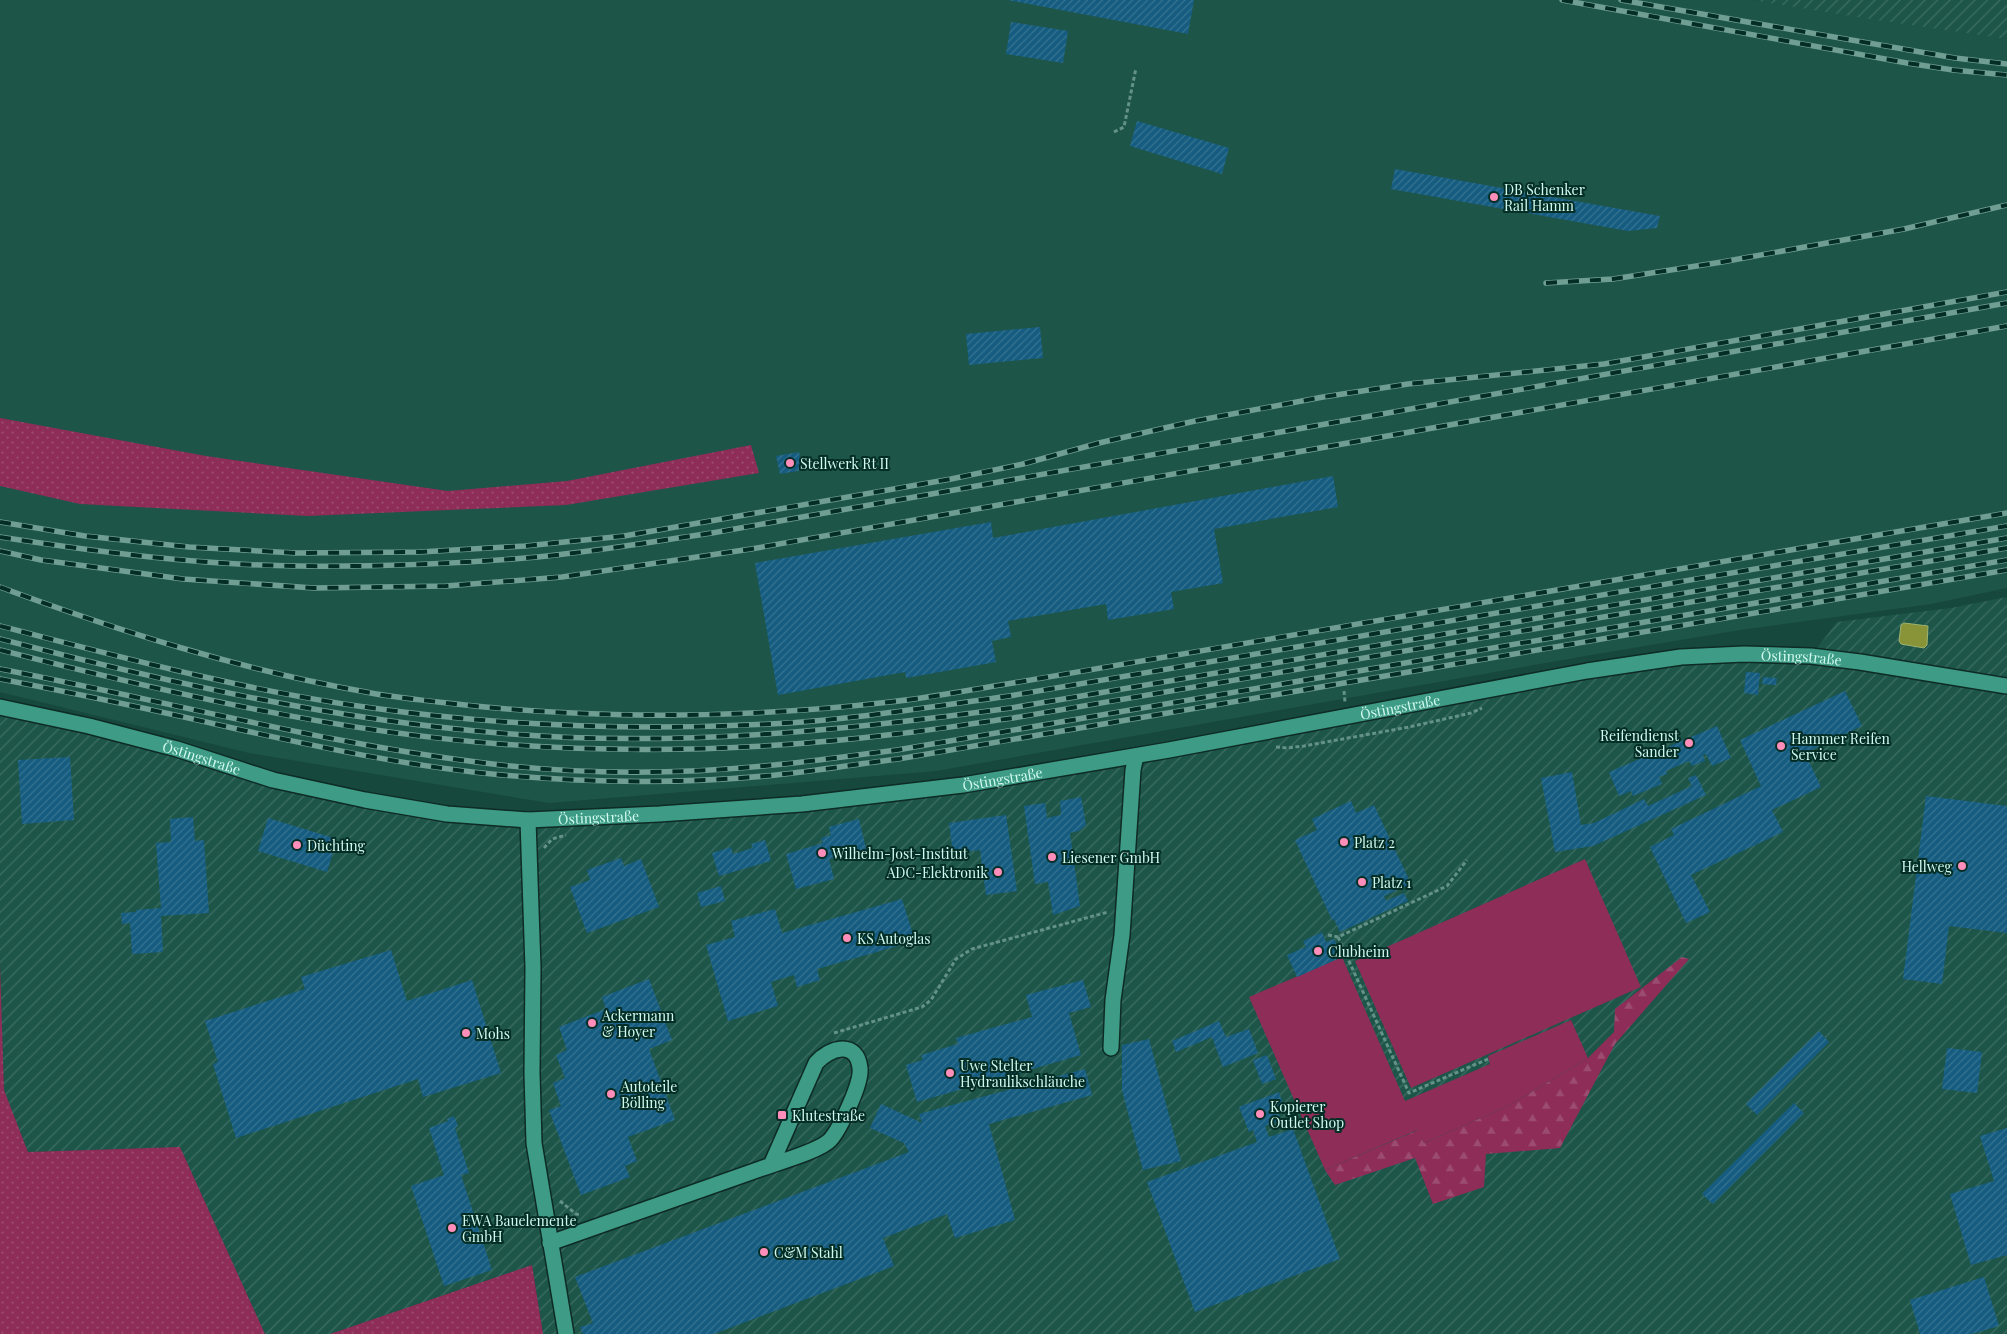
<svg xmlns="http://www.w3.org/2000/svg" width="2007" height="1334" font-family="'Playfair Display',serif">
<defs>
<pattern id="industrial-furrows" width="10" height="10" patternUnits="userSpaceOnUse" patternTransform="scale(1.25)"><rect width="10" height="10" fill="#1d5549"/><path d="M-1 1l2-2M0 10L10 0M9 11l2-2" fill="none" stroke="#3d6e64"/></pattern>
<pattern id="grass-dots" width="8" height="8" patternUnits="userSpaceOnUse" patternTransform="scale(1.25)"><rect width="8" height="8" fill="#8d2d58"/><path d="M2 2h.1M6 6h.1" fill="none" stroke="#9c4c70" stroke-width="1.8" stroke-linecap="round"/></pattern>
<pattern id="forest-firs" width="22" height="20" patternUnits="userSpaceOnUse" patternTransform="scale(1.25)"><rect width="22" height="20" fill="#8d2d58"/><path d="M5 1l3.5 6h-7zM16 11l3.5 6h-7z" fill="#9c4c70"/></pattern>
<pattern id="building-hatch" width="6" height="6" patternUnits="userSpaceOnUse" patternTransform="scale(1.25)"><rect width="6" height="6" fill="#155c80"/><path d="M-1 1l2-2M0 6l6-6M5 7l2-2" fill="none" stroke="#367492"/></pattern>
</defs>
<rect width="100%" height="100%" fill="#17483e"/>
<path fill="#1d5549" d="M0 0H1751L2007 39V588L1931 604 1740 630 1591 655 936 771 549 803 249 753 0 692Z"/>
<path fill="url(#industrial-furrows)" d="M1751 0H2007V39L1863 18Z
M2007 597V1334H543L532 1265 330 1334H265L180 1147 28 1152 4 1091 0 964V710L273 780 554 823 826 804 1565 681 1702 661 1804 665 1837 622 1951 608Z"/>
<path fill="url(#grass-dots)" d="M0 418 206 456 448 491 567 481 751 445 759 473 566 505 308 516 80 504 0 486Z
M0 964 4 1090 28 1152 180 1147 265 1334H0Z
M532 1265 543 1334H330Z"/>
<path fill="url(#forest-firs)" d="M1682 957 1689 959 1615 1044 1560 1148 1486 1154 1484 1187 1433 1204 1415 1158 1335 1185 1325 1170 1418 1130 1424 1143 1508 1106 1588 1058 1614 1032 1615 1009Z"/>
<path fill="#8d2d58" d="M1585 859 1641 987 1411 1088 1355 961Z
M1342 957 1405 1101 1490 1064 1488 1056 1571 1020 1588 1058 1508 1106 1424 1143 1417 1130 1325 1170 1249 997Z"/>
<path fill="#889437" stroke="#9eb36e" d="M1904 623 1928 626 1927 645 1924 648 1901 644 1899 641 1901 625Z"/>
<path fill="url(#building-hatch)" d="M1008 0H1194L1188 34Z
M1011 22 1068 31 1063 63 1006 54Z
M1137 121 1229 148 1222 174 1130 146Z
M1395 169 1660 216 1657 228 1628 231 1391 189Z
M1040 327 1043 358 969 365 966 334Z
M799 452 803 470 780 474 776 456Z
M1333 476 1338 507 1214 529 1223 583 1171 592 1174 609 1108 620 1106 604 1008 621 1011 637 992 641 996 662 906 678 905 672 778 695 755 563 991 522 993 538Z
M1746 672 1760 673 1758 695 1744 693Z
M1763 677 1777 678 1776 685 1762 684Z
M1845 691 1862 726 1805 753 1821 787 1772 810 1783 832 1691 875 1710 912 1686 923 1650 847 1674 835 1671 829 1761 786 1740 740Z
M1717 726 1731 758 1712 766 1706 754 1703 755 1705 761 1692 766 1689 761 1666 771 1667 774 1659 777 1662 784 1633 796 1631 791 1619 796 1609 772Z
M70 757 74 820 22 824 18 760Z
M1572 772 1581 825 1594 823 1644 799 1648 806 1692 786 1688 778 1696 775 1706 795 1593 846 1555 852 1541 778Z
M1926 796 2007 806V933L1949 926 1942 984 1903 979Z
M1081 797 1086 825 1079 831 1070 833 1080 906 1053 915 1048 882 1035 884 1024 806 1045 803 1047 818 1061 815 1060 801Z
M1351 801 1356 813 1374 805 1411 884 1384 896 1386 901 1404 893 1408 901 1340 932 1334 919 1332 920 1295 840 1317 830 1312 819Z
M1006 815 1017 891 986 895 980 850 953 854 949 823Z
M193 817 195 841 204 840 209 913 161 916 163 952 132 954 130 923 122 924 121 913 136 912V910L161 908 156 843 171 842 170 819Z
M268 818 337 839 327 872 258 851Z
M859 819 866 849 829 859 834 879 796 889 786 854 823 843 821 838 831 835 829 827Z
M765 840 771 861 719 876 712 853 731 847 733 854 753 848 751 844Z
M621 858 624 866 641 859 659 907 587 933 570 887 590 880 587 870Z
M721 886 725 901 701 907 697 893Z
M902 899 915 941 817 969 820 980 797 987 794 975 771 982 778 1006 728 1021 706 945 735 937 731 921 775 909 782 933Z
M1322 932 1326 942 1334 939 1342 957 1297 977 1287 955 1306 947 1303 941Z
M391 950 407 1001 472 980 501 1073 423 1097 418 1079 236 1138 213 1064 218 1062 205 1021 305 989 301 977Z
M649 979 672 1040 649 1049 675 1120 628 1137 637 1161 625 1166 630 1177 581 1195 549 1110 561 1106 553 1083 565 1078 556 1055 567 1050 559 1027 606 1009 602 997Z
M1083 980 1091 1007 1069 1013 1081 1055 917 1102 906 1065 923 1060 921 1055 958 1044 956 1038 1032 1017 1026 995Z
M1219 1021 1226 1037 1249 1029 1258 1053 1223 1067 1212 1037 1176 1052 1172 1041Z
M1819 1031 1829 1042 1757 1115 1746 1104Z
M1149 1039 1181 1161 1143 1170 1122 1090V1045Z
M1947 1048 1982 1052 1977 1093 1942 1089Z
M1267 1055 1276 1079 1262 1084 1253 1060Z
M1085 1069 1092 1095 989 1124 1015 1220 955 1238 947 1214 883 1238 894 1266 714 1334H583L580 1327 593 1323 575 1277 909 1152 904 1143 870 1128 881 1104 922 1123 919 1114Z
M1279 1092 1283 1104 1276 1107 1281 1120 1265 1126 1269 1137 1293 1129 1340 1259 1195 1312 1147 1182 1257 1142 1253 1130 1249 1132 1239 1107Z
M1794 1103 1804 1113 1713 1204 1702 1194Z
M454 1116 458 1126 455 1128 469 1173 461 1175 492 1270 444 1286 411 1186 444 1175 429 1128 448 1121 447 1119Z
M2007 1128V1255L1971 1265 1950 1194 1994 1181 1980 1136Z
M1984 1277 1999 1326 1972 1334H1920L1910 1300Z"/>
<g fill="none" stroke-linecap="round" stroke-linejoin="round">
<defs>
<g id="minor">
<path id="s1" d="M0 707 89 726 177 749 273 780 365 800 447 814 528 820 659 814 802 804 963 785 1169 750 1587 671 1681 657 1744 654 1811 656 1860 662 2007 686"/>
<path d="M528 820 533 968 532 1073 534 1143 566 1334"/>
<path d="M1111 1048 1113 1000 1122 935 1133 770 1136 756"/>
<path d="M550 1243C620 1219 690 1194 760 1169 776 1163 820 1151 830 1140 840 1129 862 1083 860 1068 857 1040 830 1047 816 1063L771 1165"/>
</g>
</defs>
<use href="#minor" stroke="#0e2b25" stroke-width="18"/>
<path stroke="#649288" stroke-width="3" stroke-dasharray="4 2.5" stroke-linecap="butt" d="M1114 132 1124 127 1136 68
M1344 691 1345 702
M1276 747 1287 748 1304 746 1409 727 1471 713 1482 708
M544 848 552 839 566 835
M1328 935 1338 937 1447 886 1467 860
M1338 937 1409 1093 1488 1059
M834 1033 922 1007 931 1000 956 959 972 949 1108 912
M560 1201 576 1214 581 1215"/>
<use href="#minor" stroke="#3d9b86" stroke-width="15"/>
<defs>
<path id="rail" d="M1562 0 1907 63 1953 70 2007 75
M1621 0 1955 58 2007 64
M1546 283 1613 279 1722 262 1904 229 2007 205
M0 522 85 536 189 547 296 553 420 552 525 546 624 536 951 479 1023 464 1099 443 1195 421 1323 397 1408 384 1604 364 2007 292
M0 537C98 552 198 565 298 566 373 567 449 564 525 558 587 553 650 542 712 533L2007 303
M0 551 41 560 183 579 314 588 446 586 562 577 751 549 2007 326
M0 587C119 631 241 670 366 692 390 697 414 699 438 702 588 720 740 719 890 702 929 698 969 690 1007 684L2007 513
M0 626C121 657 242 690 365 707 499 726 635 731 770 724 850 720 930 707 1009 696L2007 526
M0 639C166 682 328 719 499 733 671 748 841 731 1011 708L2007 538
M0 650C165 692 330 731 500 744 631 754 765 750 896 734 935 730 974 723 1013 718L2007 548
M0 669C167 701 332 746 501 765 591 775 685 774 774 765 815 761 856 755 897 750L2007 560
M0 679C79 694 158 711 237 729 324 748 412 767 502 775 592 783 685 784 776 775 816 771 857 764 898 759L2007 570"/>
</defs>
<use href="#rail" stroke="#709e93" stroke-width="5.5"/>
<use href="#rail" stroke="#032d25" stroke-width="4" stroke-dasharray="11" stroke-linecap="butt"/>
</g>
<g fill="#ff8eba" stroke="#032d25" stroke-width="2">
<circle cx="1494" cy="197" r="5"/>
<circle cx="790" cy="463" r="5"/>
<circle cx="1689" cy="743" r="5"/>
<circle cx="1781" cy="746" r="5"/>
<circle cx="1344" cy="842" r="5"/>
<circle cx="297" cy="845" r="5"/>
<circle cx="822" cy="853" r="5"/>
<circle cx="1052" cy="857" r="5"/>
<circle cx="1962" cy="866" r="5"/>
<circle cx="998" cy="872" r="5"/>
<circle cx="1362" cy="882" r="5"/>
<circle cx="847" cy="938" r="5"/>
<circle cx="1318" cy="951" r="5"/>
<circle cx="592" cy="1023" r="5"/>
<circle cx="466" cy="1033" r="5"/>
<circle cx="950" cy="1073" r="5"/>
<circle cx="611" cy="1094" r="5"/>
<circle cx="1260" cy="1114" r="5"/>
<rect x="777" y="1110" width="10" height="10" rx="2.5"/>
<circle cx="452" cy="1228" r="5"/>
<circle cx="764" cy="1252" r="5"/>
</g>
<g text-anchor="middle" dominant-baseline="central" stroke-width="4" stroke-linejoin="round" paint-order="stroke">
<g font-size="14" fill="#d1fbef" stroke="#032d25" text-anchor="start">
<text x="1504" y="189">DB Schenker<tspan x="1504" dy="16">Rail Hamm</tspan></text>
<text x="800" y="463">Stellwerk Rt II</text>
<text x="1679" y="735" text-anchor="end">Reifendienst<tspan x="1679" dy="16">Sander</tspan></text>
<text x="1791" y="738">Hammer Reifen<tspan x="1791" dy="16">Service</tspan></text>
<text x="1354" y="842">Platz 2</text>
<text x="307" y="845">Düchting</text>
<text x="832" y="853">Wilhelm-Jost-Institut</text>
<text x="1062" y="857">Liesener GmbH</text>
<text x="1952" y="866" text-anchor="end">Hellweg</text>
<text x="988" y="872" text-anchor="end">ADC-Elektronik</text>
<text x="1372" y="882">Platz 1</text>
<text x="857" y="938">KS Autoglas</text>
<text x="1328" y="951">Clubheim</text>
<text x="602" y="1015">Ackermann<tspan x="602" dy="16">&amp; Hoyer</tspan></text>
<text x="476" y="1033">Mohs</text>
<text x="960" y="1065">Uwe Stelter<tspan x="960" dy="16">Hydraulikschläuche</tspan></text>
<text x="621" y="1086">Autoteile<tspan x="621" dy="16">Bölling</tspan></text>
<text x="1270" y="1106">Kopierer<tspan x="1270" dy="16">Outlet Shop</tspan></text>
<text x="792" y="1115">Klutestraße</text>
<text x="462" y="1220">EWA Bauelemente<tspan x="462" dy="16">GmbH</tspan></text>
<text x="774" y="1252">C&amp;M Stahl</text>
</g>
<g font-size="14" fill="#d1fbef" stroke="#032d25">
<text stroke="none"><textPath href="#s1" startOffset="1828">Östingstraße</textPath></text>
<text stroke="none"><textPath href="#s1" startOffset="1422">Östingstraße</textPath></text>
<text stroke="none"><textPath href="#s1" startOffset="208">Östingstraße</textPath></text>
<text stroke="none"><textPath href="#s1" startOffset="1018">Östingstraße</textPath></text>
<text stroke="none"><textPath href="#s1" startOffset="612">Östingstraße</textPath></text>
</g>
</g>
</svg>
